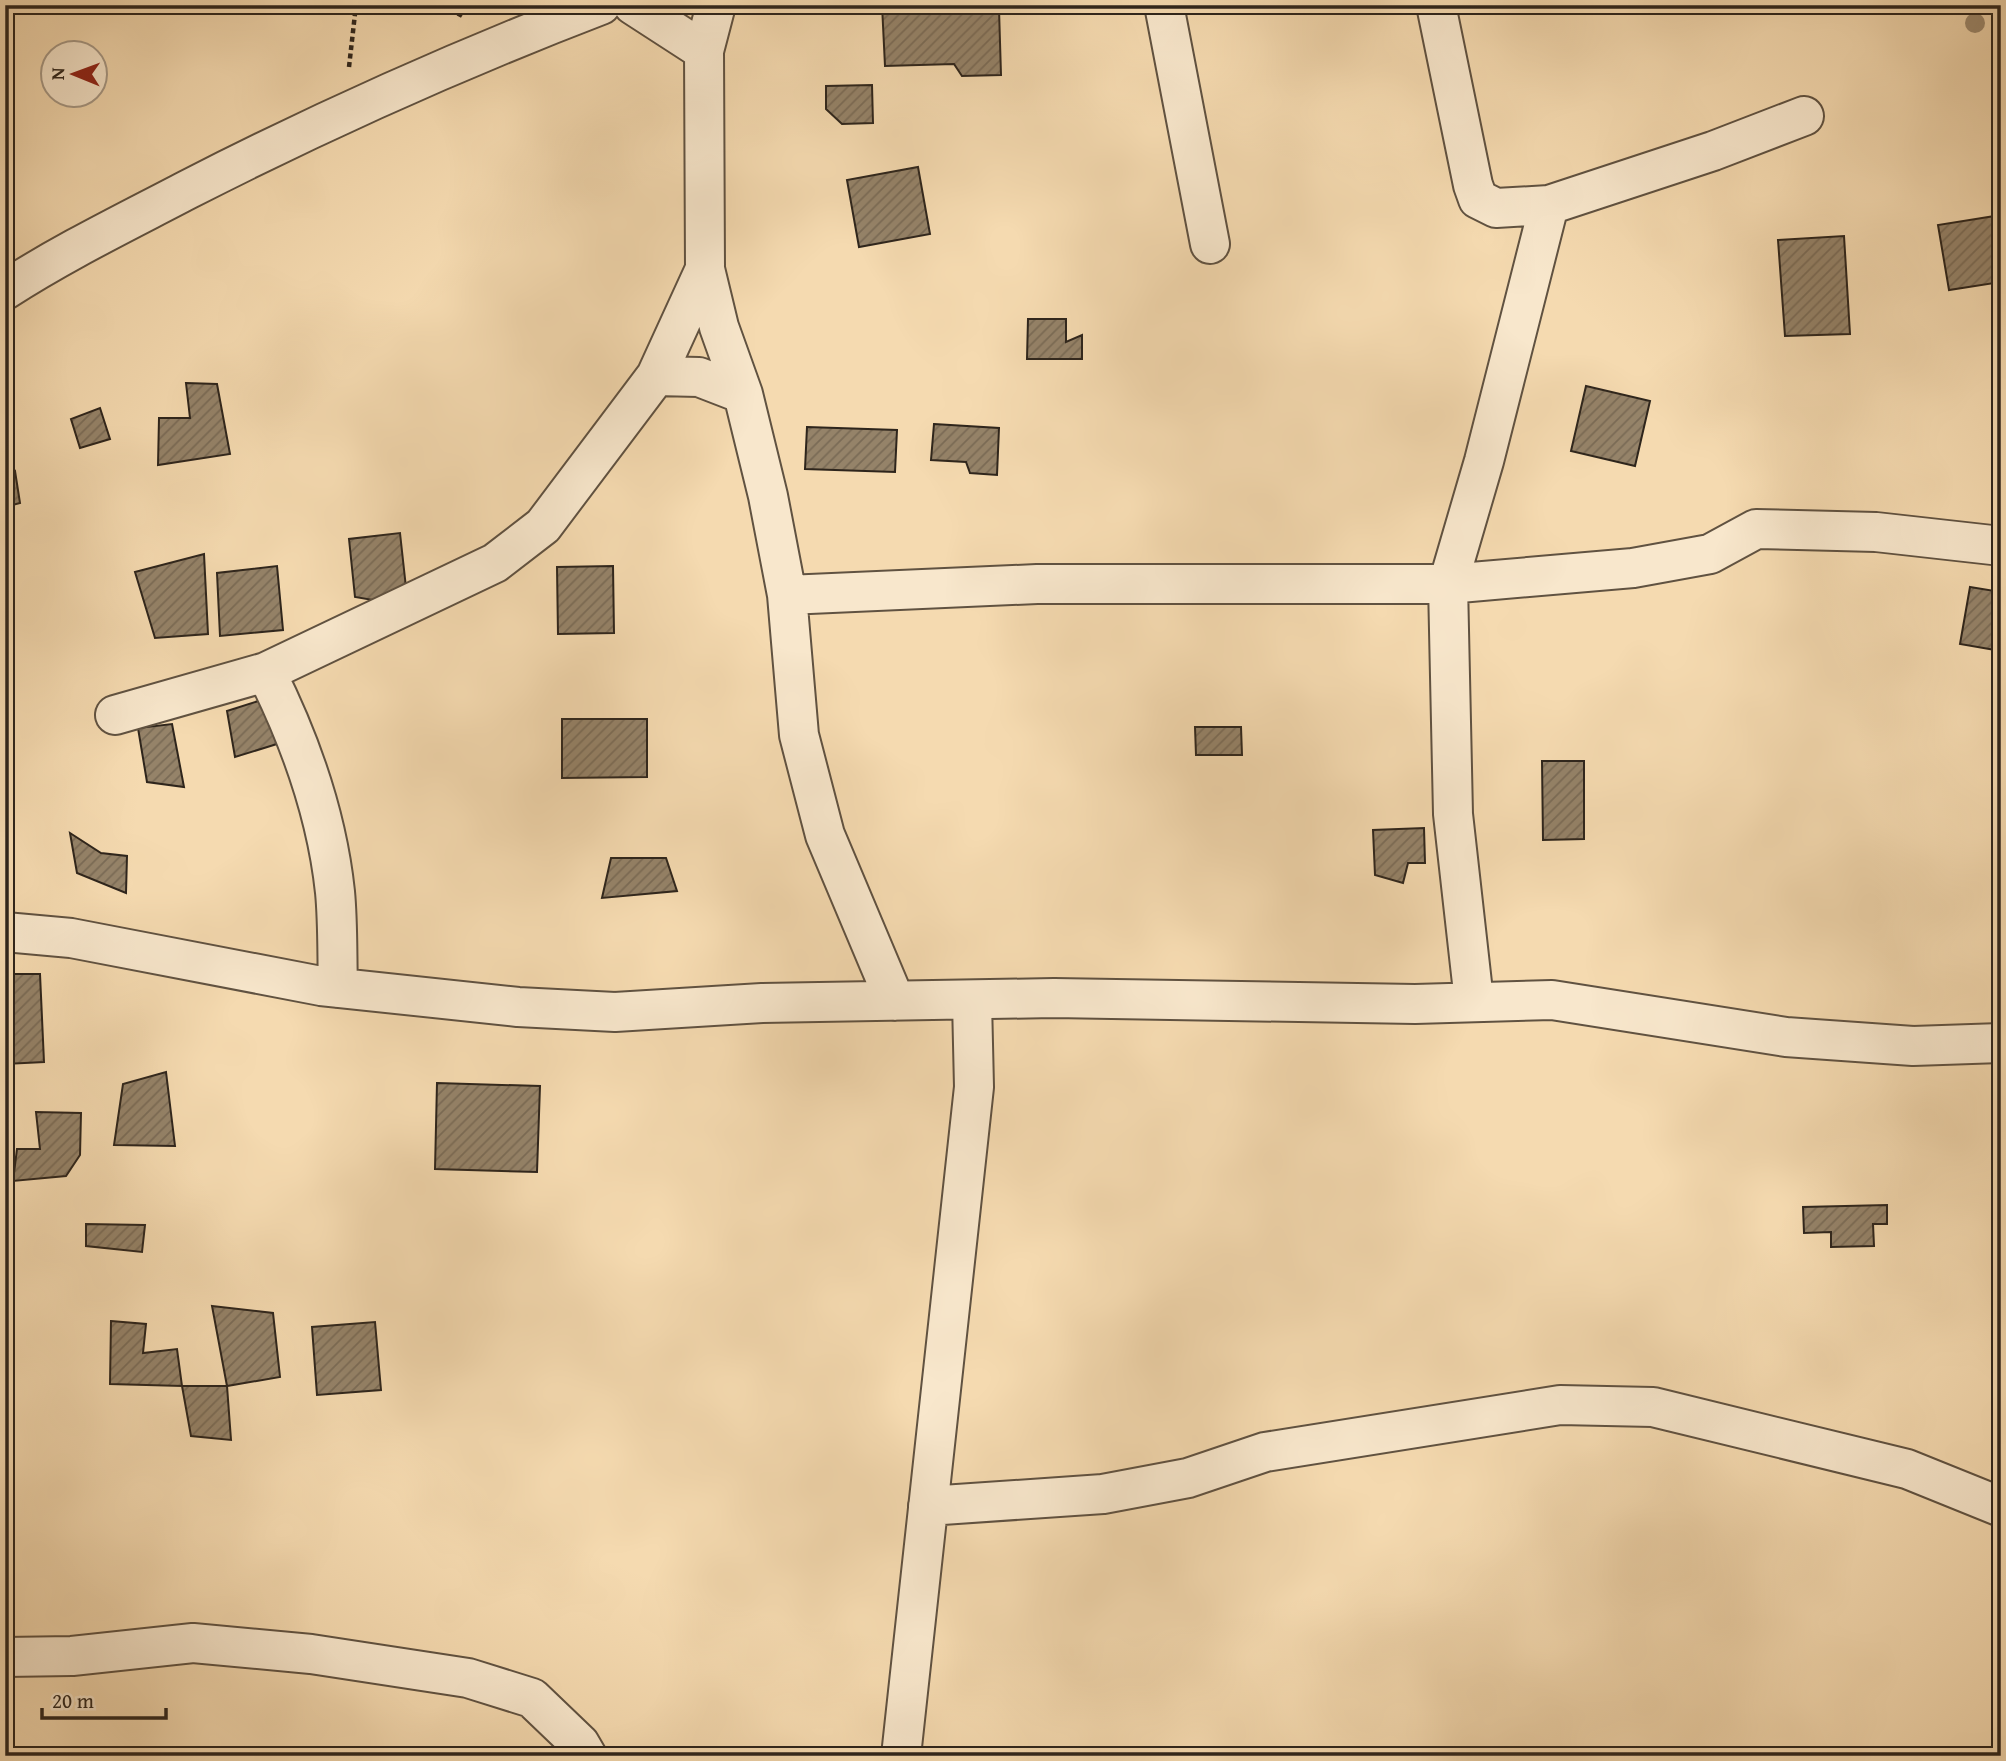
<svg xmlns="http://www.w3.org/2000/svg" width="2006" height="1761" font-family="'Gentium Book Plus',serif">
<defs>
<pattern id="building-hatch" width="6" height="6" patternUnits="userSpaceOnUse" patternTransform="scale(1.75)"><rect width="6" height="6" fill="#958369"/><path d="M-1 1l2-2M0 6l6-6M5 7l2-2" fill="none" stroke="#7a6b56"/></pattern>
</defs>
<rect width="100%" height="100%" fill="#f5dab0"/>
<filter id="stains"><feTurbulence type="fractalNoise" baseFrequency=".00286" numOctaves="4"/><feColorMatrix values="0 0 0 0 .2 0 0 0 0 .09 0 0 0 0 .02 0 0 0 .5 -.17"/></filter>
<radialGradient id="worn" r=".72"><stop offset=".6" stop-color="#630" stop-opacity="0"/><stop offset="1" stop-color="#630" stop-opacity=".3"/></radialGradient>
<path fill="url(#building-hatch)" stroke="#2e251c" stroke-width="2" d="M882 5H992L999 9 1001 75 962 76 954 64 885 66Z
M872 85 873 123 842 124 826 109V86Z
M918 167 930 234 859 247 847 180Z
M2001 215V282L1949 290 1938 225Z
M1844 236 1850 334 1785 336 1778 240Z
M1028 319H1066V342L1082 335V359H1027Z
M186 383 217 384 230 454 158 465 159 418H190Z
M1586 386 1650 401 1635 466 1571 451Z
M100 408 110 439 80 448 71 419Z
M934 424 999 428 997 475 970 473 966 462 931 460Z
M807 427 897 430 895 472 805 469Z
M15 471 20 503 5 507V475Z
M400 533 408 606 355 597 349 539Z
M204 554 208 634 155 638 135 572Z
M277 566 283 630 220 636 217 573Z
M613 566 614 633 558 634 557 567Z
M1970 587 2001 592V651L1960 644Z
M277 695V744L235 757 227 711Z
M562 719H647V777L562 778Z
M172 724 184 787 147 782 138 728Z
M1195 727H1241L1242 755H1196Z
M1542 761H1584V839L1543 840Z
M9 776 13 867H5V777Z
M1424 828 1425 863H1408L1403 883 1375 875 1373 830Z
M70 833 101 853 127 856 126 893 77 873Z
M611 858H666L677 891 602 898Z
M5 974H40L44 1062 5 1064Z
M166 1072 175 1146 114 1145 123 1084Z
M437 1083 540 1086 537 1172 435 1169Z
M36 1112 81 1113 80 1155 66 1176 13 1181 17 1149H40Z
M1887 1205V1224H1873L1874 1246 1831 1247V1232L1804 1233 1803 1207Z
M86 1224 145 1225 142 1252 86 1246Z
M212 1306 273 1313 280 1377 227 1386Z
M111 1321 146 1324 143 1353 177 1349 182 1386 110 1384Z
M375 1322 381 1390 317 1395 312 1327Z
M182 1386H227L231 1440 191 1436Z"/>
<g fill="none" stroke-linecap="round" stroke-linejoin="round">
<defs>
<path id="minor" d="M633 5 704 51
M716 5 704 51 705 269 719 327 743 394 768 496 787 595 799 735 825 835 895 1001
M1164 5 1210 244
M1436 5 1473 185 1478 199 1496 208 1549 205 1713 151 1804 116
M5 290C64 252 126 222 187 190 322 121 460 59 601 5
M656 376 699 377 743 394
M787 595 1037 584H1448L1633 568 1710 554 1756 529 1876 532 2001 546
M266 672C300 740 327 816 335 892 338 923 337 956 338 988
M115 715 266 672 495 563 543 526 656 376 705 269
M5 932 71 938 321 986 518 1007 615 1012 762 1003 1054 998 1415 1004 1552 1000 1786 1037 1913 1046 2001 1043
M1474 1001 1453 814 1448 584 1484 461 1549 205
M928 1506 1103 1494 1188 1478 1265 1452 1560 1405 1653 1407 1907 1469 2001 1507
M5 1657 72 1656 193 1643 311 1654 468 1678 532 1698 580 1744 587 1756
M901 1756 974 1087 972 1001"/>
</defs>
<use href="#minor" stroke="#605241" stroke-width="42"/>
<path stroke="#2e251c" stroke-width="4.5" stroke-dasharray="5 3.5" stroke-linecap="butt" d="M443 5 464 17
M349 67 356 5"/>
<use href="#minor" stroke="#f8e7cc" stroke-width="38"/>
</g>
<circle fill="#9e8b70" cx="1975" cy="23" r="10"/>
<rect width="2006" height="1761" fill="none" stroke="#f5dab0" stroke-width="28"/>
<rect x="7" y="7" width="1992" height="1747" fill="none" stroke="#2e251c" stroke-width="3.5"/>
<rect x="14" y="14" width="1978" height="1733" fill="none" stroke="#2e251c" stroke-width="2"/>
<g transform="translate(74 74) rotate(271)"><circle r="33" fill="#f8e7cc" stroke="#a79986" stroke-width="2"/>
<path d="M0-5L12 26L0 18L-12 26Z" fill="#8f2418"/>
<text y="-10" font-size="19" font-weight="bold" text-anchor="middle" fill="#2e251c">N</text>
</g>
<path d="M42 1708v10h124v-10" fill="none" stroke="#2e251c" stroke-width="3.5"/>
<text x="52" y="1708" font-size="21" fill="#2e251c" stroke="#f8e7cc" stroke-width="5" paint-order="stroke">20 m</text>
<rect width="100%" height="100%" filter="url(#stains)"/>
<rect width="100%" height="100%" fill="url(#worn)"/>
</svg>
